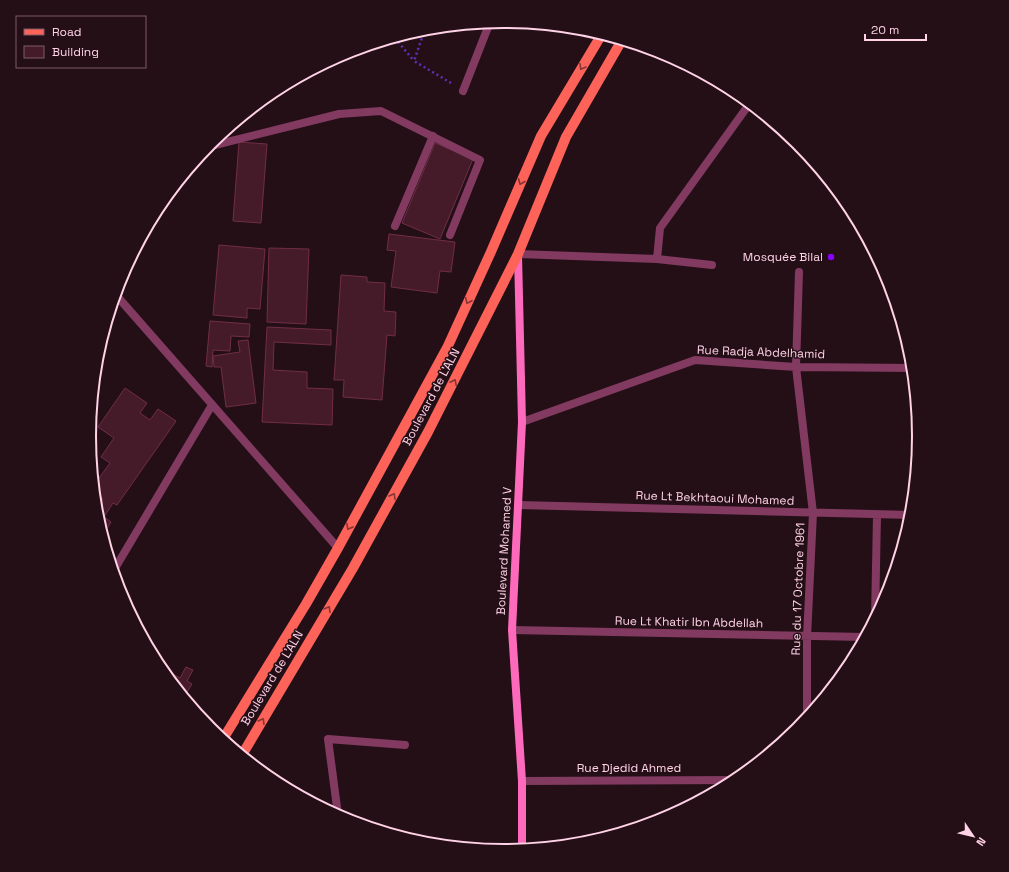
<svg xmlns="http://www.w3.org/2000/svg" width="1009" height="872" font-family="'Space Grotesk',sans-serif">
<rect width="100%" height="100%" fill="#240f17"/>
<path fill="#451b2a" stroke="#712d46" d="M239 142 267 144 261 223 233 221Z
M435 143 473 159 440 239 402 223Z
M389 234 455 242 451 272 440 271 437 293 391 287 396 251 387 250Z
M219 245 265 249 260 309 247 308V318L213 315Z
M269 248 309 249 306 324 267 322Z
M341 275 367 277V282L385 283 384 311 396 312 395 336 387 335 382 400 343 397 344 380H334Z
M210 321 250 324 249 337 231 336 230 351 213 350 212 367 206 366Z
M267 327 331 330V345L274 342 273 370 307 372V388L333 389 332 425 262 422Z
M248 340 256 403 226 407 221 367H214L213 356 240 352 238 341Z
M125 388 147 403 140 413 150 420 158 409 176 421 117 505 113 503 104 517 111 522 103 535 97 517V508L103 499 95 493 94 485 110 463 101 457 114 438 98 427Z
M186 667 193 670 187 681 192 684 184 697 161 668 180 678Z"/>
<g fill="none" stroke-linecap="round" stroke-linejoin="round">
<path stroke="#612fb5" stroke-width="2.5" stroke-dasharray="2 3" stroke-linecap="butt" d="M425 29 414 61 451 83
M395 38 414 61"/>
<path stroke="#833a61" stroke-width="8" d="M463 91 490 22
M207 147 339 114 381 111 480 160 450 235
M395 226 433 136"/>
<path stroke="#833a61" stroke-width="8" d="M518 254 657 259
M712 265 657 259 660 228 750 103
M799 272 796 367 813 513 807 637V718
M116 295 338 548
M522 422 695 360 796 367 913 368
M519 505 912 515
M114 570 212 405
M875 619 877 515
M512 630 865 637
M522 781 736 780
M338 815 328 739 405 745"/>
<path stroke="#fe6abb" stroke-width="8" d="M518 255 522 422 512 630 522 781V849"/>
<path stroke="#fe635a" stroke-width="10" d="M223 739 306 604 338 548 447 348 490 254 541 136 602 34
M242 755 353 568 428 432 518 254 566 137 622 40"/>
</g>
<defs><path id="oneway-chevron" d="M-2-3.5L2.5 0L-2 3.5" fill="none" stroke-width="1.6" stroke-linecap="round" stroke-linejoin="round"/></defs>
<g stroke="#863535">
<use href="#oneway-chevron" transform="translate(582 67) rotate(121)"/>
<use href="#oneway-chevron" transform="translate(521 182) rotate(113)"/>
<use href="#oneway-chevron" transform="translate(468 301) rotate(115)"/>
<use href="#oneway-chevron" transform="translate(454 382) rotate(-63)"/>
<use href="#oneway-chevron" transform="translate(393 496) rotate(-61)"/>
<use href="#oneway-chevron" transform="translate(349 527) rotate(119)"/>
<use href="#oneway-chevron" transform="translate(328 609) rotate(-59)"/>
<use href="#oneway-chevron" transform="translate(262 721) rotate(-59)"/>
</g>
<circle fill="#8602fb" stroke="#240f17" stroke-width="1.5" cx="831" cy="257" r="4"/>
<g text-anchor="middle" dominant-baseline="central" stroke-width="3" stroke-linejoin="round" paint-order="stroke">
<g font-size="12" fill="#ffd2e6" stroke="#240f17" text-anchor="end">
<text x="823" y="257">Mosquée Bilal</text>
</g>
<g font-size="12" fill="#ffd2e6" stroke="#240f17">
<text transform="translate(761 352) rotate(2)">Rue Radja Abdelhamid</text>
<text transform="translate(431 397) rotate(-62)">Boulevard de L'ALN</text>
<text transform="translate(715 498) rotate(2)">Rue Lt Bekhtaoui Mohamed</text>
<text transform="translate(504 551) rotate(-87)">Boulevard Mohamed V</text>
<text transform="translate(798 589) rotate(-88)">Rue du 17 Octobre 1961</text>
<text transform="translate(689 622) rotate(1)">Rue Lt Khatir Ibn Abdellah</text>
<text transform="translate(272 678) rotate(-59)">Boulevard de L'ALN</text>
<text x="629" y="768">Rue Djedid Ahmed</text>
</g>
</g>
<path d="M0 0H1009V872H0ZM96 436a408 408 0 1 1 816 0a408 408 0 1 1-816 0Z" fill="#240f17" fill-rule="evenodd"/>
<path fill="none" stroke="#ffd2e6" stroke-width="2" d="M96 436a408 408 0 1 1 816 0a408 408 0 1 1-816 0Z"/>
<rect x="16" y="16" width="130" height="52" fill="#240f17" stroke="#7c5d6a"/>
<rect x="24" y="29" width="20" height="6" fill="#fe635a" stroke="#7c5d6a"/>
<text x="52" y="36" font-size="12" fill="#ffd2e6">Road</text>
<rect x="24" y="46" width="20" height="12" fill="#451b2a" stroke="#7c5d6a"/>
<text x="52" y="56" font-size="12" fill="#ffd2e6">Building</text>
<g transform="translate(973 836) rotate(125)" stroke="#240f17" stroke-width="3" paint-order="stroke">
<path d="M0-3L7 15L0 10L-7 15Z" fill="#ffd2e6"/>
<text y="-6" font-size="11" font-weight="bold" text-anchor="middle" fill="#ffd2e6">N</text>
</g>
<path d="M865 34v6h61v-6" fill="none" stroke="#ffd2e6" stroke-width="2"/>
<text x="871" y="34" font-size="12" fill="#ffd2e6" stroke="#240f17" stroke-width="3" paint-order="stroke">20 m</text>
</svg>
